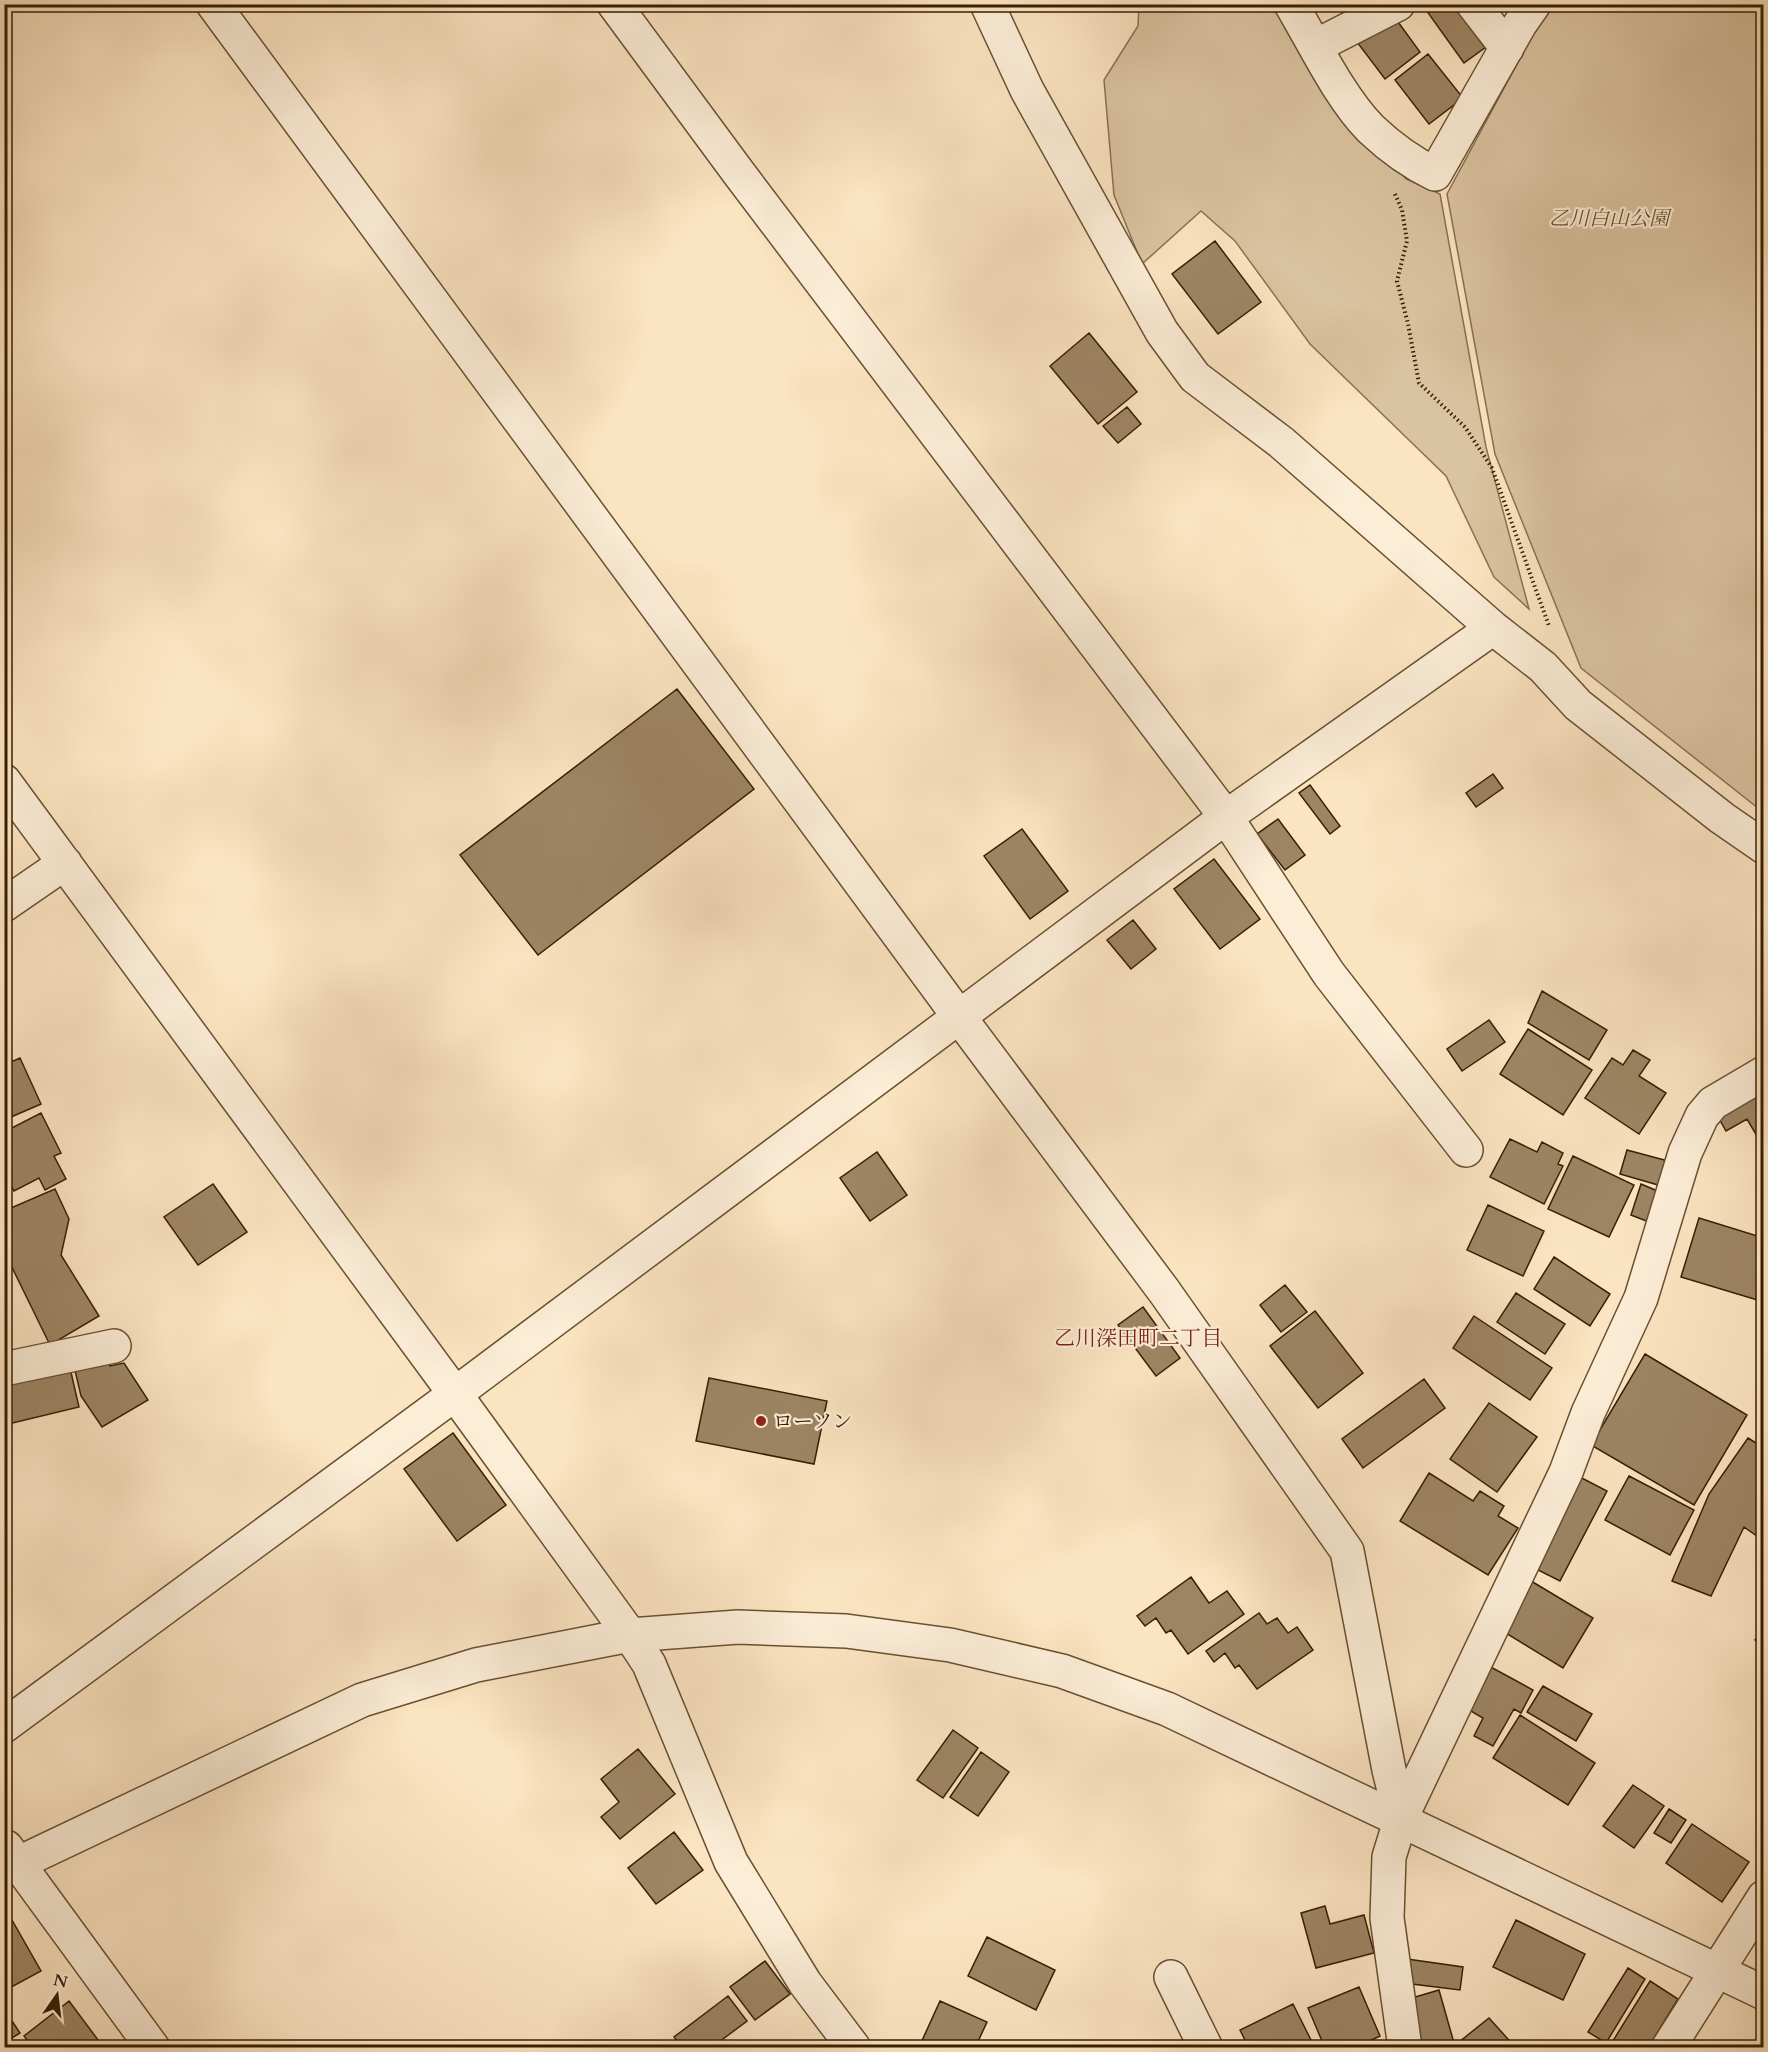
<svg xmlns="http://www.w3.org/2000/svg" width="1768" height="2052" font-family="Cardo,'Noto Serif JP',serif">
<rect width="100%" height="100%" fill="#fbe4c1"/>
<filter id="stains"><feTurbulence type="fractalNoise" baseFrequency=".00333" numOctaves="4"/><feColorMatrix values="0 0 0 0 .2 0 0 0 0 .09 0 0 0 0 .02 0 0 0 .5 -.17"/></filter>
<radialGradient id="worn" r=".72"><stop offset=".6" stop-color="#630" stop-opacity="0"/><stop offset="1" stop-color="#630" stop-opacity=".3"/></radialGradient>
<path fill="#dac3a0" stroke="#897150" stroke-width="1.5" d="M1747 4 1764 12 1763 812 1581 668 1495 454 1447 194 1531 38 1554 5Z
M1139 5H1280L1325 90 1406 179 1440 194 1486 447 1529 609 1494 577 1446 476 1310 344 1235 241 1201 211 1142 264 1114 195 1104 80 1138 26Z"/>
<path fill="#9d8564" stroke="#381f00" stroke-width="1.5" d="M1435 4H1462L1490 44 1464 63 1426 10Z
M1393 15 1420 52 1385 79 1357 42Z
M1428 54 1463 98 1429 124 1395 80Z
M1215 241 1261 302 1218 334 1172 274Z
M1089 333 1137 392 1098 424 1050 366Z
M1127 407 1141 424 1118 443 1103 426Z
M677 689 754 789 538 955 460 855Z
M1493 774 1503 788 1476 807 1466 793Z
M1310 785 1340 826 1330 834 1299 793Z
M1278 819 1305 855 1285 870 1257 834Z
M1022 829 1068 891 1030 919 984 856Z
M1214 859 1260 919 1220 949 1174 889Z
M1133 920 1156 949 1131 969 1107 940Z
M1542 991 1607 1030 1589 1060 1528 1023Z
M1489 1020 1505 1042 1462 1071 1447 1049Z
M1528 1029 1592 1070 1563 1115 1500 1074Z
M1633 1050 1650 1060 1639 1076 1666 1093 1639 1134 1585 1098 1612 1058 1623 1065Z
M20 1058 41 1104 4 1120V1065Z
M1764 1089V1148L1747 1119 1726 1131 1717 1115Z
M41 1113 61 1153 54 1156 66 1179 45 1190 39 1178 14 1191 4 1171V1132Z
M1510 1139 1537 1152 1542 1142 1563 1153 1558 1164 1563 1166 1544 1204 1490 1177Z
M1627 1150 1672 1162 1665 1187 1620 1174Z
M877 1152 907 1195 870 1221 840 1178Z
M1573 1156 1634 1185 1609 1237 1548 1209Z
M213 1184 247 1232 198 1265 164 1217Z
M1641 1184 1660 1192 1649 1222 1631 1215Z
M55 1189 69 1219 61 1255 99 1316 50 1345 4 1251V1211Z
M1488 1205 1544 1231 1523 1276 1467 1250Z
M1699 1218 1764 1238V1302L1681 1277Z
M1554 1257 1610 1294 1590 1326 1534 1289Z
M1285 1285 1307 1312 1281 1332 1260 1305Z
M1516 1293 1565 1324 1545 1354 1497 1322Z
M1143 1307 1180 1358 1156 1376 1118 1325Z
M1315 1311 1363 1373 1318 1408 1270 1346Z
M1474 1316 1552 1368 1530 1400 1453 1348Z
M1645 1354 1747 1415 1694 1505 1591 1445Z
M105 1356 110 1366 124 1363 148 1400 102 1427 81 1396 74 1366Z
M70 1368 79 1407 4 1425V1383Z
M709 1378 827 1401 814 1464 696 1441Z
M1424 1379 1445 1408 1363 1468 1342 1439Z
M1489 1403 1537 1437 1497 1492 1450 1459Z
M453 1433 506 1505 457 1541 404 1469Z
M1748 1438 1764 1448V1541L1744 1527 1711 1596 1672 1581 1709 1494Z
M1429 1473 1473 1501 1480 1491 1504 1506 1498 1516 1518 1528 1488 1575 1400 1521Z
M1576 1475 1607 1491 1560 1581 1530 1566Z
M1629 1476 1694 1510 1670 1555 1605 1520Z
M1191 1577 1209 1603 1227 1591 1244 1614 1188 1654 1171 1630 1166 1633 1156 1618 1145 1626 1137 1616Z
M1526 1578 1593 1618 1563 1668 1496 1627Z
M1259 1613 1267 1624 1277 1618 1288 1633 1297 1627 1313 1650 1257 1689 1239 1665 1235 1668 1225 1653 1214 1662 1206 1651Z
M1764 1629V1647L1755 1640Z
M1487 1665 1533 1690 1521 1713 1514 1709 1493 1746 1474 1736 1483 1718 1464 1707Z
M1543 1686 1592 1714 1576 1741 1527 1712Z
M1520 1715 1595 1763 1568 1805 1493 1758Z
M953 1730 978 1748 943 1798 917 1780Z
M638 1749 675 1794 620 1839 601 1817 619 1802 601 1779Z
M981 1752 1009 1772 978 1816 950 1797Z
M1633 1785 1664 1806 1634 1848 1603 1826Z
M1669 1809 1686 1820 1671 1843 1654 1833Z
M1692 1824 1749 1862 1722 1902 1666 1863Z
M674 1832 703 1870 656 1904 628 1868Z
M1325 1906 1330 1924 1364 1915 1374 1953 1316 1968 1301 1913Z
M8 1913 41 1971 4 1991V1916Z
M1516 1920 1585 1954 1563 2000 1493 1967Z
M987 1937 1055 1970 1036 2010 968 1976Z
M1407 1959 1463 1967 1460 1990 1404 1983Z
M765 1961 790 1994 755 2020 730 1987Z
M1628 1968 1645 1979 1606 2043 1588 2032Z
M1650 1981 1678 1999 1648 2048H1617L1611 2044Z
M1359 1987 1380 2036 1354 2048H1325L1308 2008Z
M1439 1990 1454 2043 1436 2048H1419L1405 2000Z
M728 1996 747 2021 711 2048H682L674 2037Z
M69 2001 104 2048H33L24 2036Z
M940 2001 987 2022 975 2048H926L920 2045Z
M1293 2004 1313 2044 1307 2048H1249L1240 2030Z
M4 2009 20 2033 4 2043Z
M1489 2018 1516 2048H1460L1459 2042Z"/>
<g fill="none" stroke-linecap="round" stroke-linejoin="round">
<defs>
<path id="minor" d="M213 4 960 1018 1164 1291 1347 1551 1389 1770 1401 1818
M614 4 738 172 1226 817 1329 974 1466 1150
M987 4 1027 90 1162 332 1195 377 1282 443 1493 628 1543 667 1578 705 1722 818 1764 847
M1291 4C1314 43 1340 98 1371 129 1390 147 1412 163 1435 174L1520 24 1534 4
M1473 4 1507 48
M1316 46 1398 4
M4 781 455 1394 630 1635 649 1664 731 1862 805 1983 854 2048
M4 905 65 863
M4 1369 114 1346
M4 1726 455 1394 1226 817 1493 628
M6 1847 153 2048
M4 1870 362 1700 476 1665 630 1635 738 1627 846 1631 950 1645 1062 1671 1167 1709 1764 1993
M1171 1977 1206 2048
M1405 2048 1387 1918 1389 1857 1401 1818 1566 1472 1588 1413 1641 1298 1685 1153 1702 1116 1713 1103 1764 1073
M1668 2048 1764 1897"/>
</defs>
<use href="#minor" stroke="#695030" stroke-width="36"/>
<path stroke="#381f00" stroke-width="4" stroke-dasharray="1.5 3" stroke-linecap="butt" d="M1395 194 1402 210 1407 241 1397 281 1408 324 1419 383 1465 427 1492 468 1549 626"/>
<use href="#minor" stroke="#fcedd7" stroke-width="33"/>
</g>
<circle fill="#8f2418" stroke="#fcedd7" stroke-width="2" cx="761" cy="1421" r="6"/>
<g text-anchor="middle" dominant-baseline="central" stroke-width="4.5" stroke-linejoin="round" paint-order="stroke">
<g font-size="20" font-style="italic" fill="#695030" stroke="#fcedd7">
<text x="1609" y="218">乙川白山公園</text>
</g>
<g font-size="20" fill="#381f00" stroke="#fcedd7" text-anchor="start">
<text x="773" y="1421">ローソン</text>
</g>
<g font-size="21" fill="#7a1f14" stroke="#fcedd7">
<text x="1138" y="1338">乙川深田町二丁目</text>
</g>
</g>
<rect width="1768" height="2052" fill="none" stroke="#fbe4c1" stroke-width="24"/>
<rect x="6" y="6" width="1756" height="2040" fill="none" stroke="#381f00" stroke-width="3"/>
<rect x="12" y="12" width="1744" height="2028" fill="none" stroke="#381f00" stroke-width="1.5"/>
<g transform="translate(57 1995) rotate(14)" stroke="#fcedd7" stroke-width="4.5" paint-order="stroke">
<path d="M0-4.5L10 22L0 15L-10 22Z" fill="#381f00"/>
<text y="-9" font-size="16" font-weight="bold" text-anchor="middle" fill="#381f00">N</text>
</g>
<rect width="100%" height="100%" filter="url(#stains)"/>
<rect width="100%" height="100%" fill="url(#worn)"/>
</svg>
